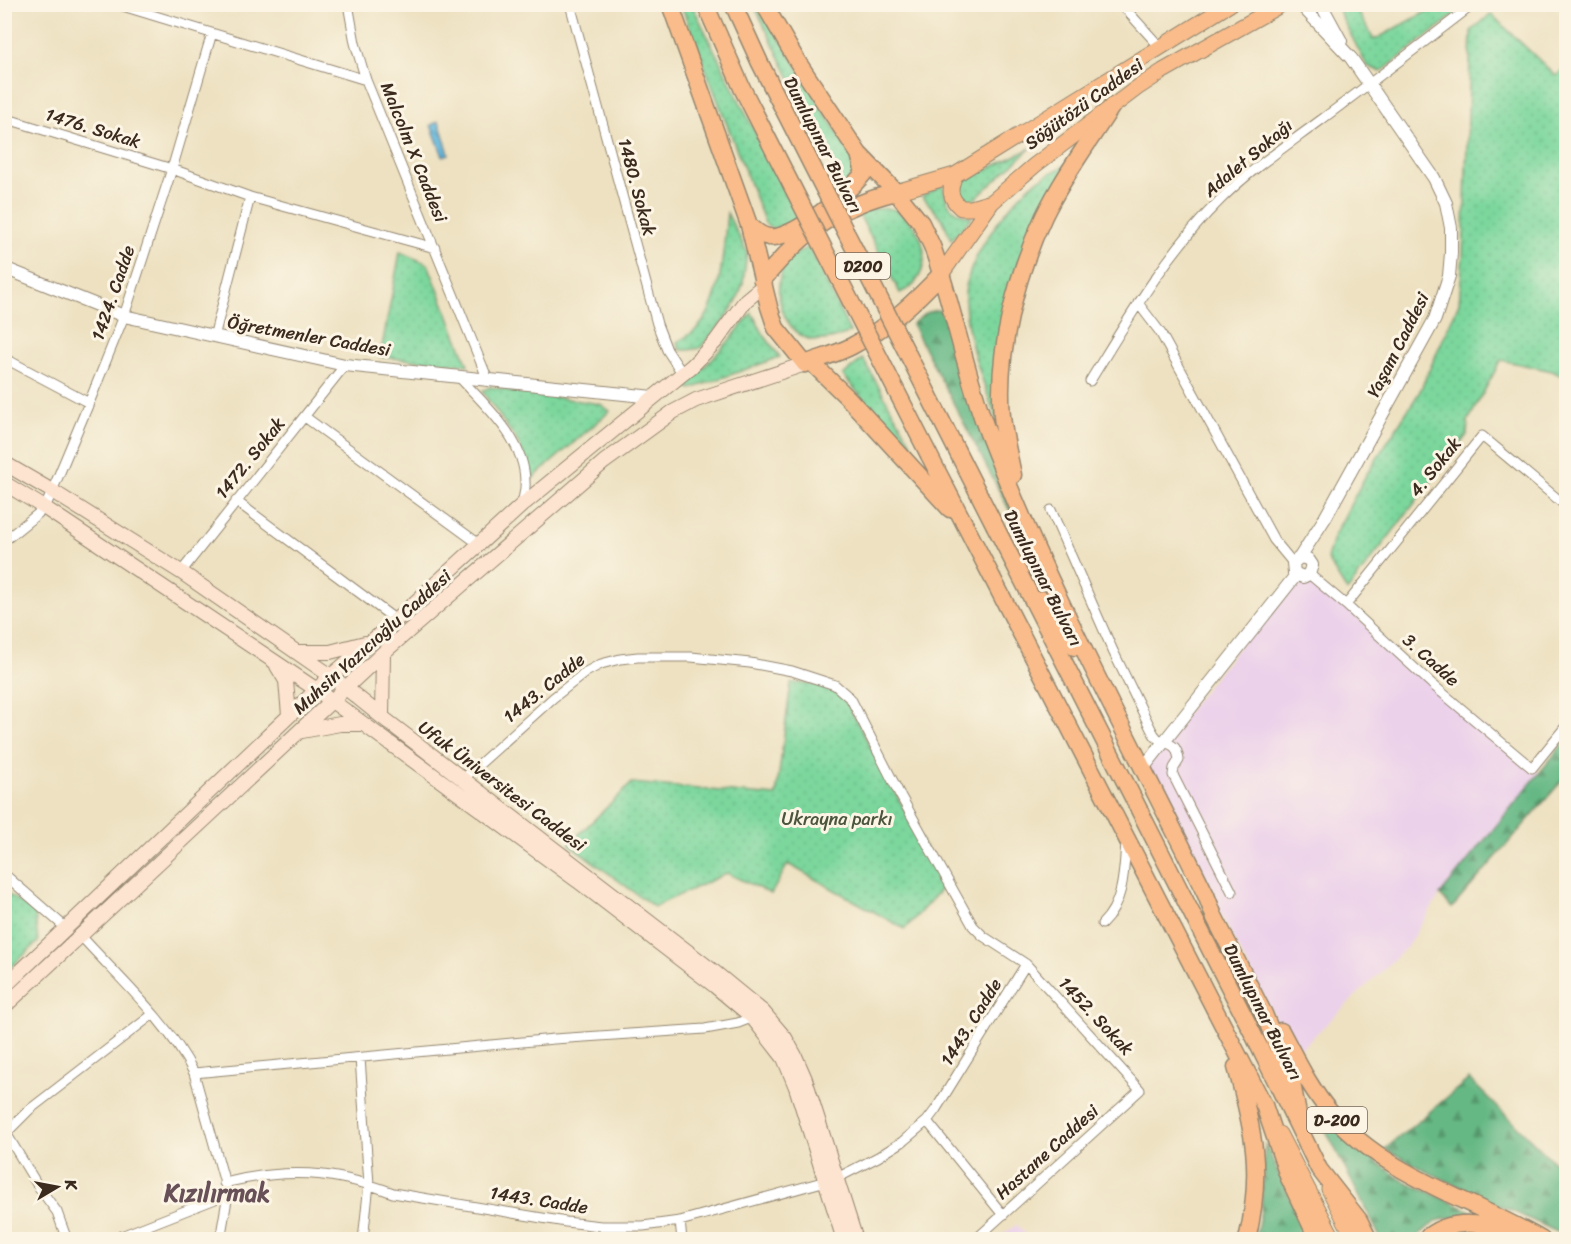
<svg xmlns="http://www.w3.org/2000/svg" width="1571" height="1244" font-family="Sriracha,sans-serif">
<defs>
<pattern id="green-dots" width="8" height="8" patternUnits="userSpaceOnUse" patternTransform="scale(1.5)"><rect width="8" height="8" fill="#7cd79d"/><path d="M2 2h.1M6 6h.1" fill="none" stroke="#6cb987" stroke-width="1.8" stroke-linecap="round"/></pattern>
<pattern id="forest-firs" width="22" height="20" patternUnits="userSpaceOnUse" patternTransform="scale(1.5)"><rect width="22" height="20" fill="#65b884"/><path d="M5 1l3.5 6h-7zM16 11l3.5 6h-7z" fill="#54966b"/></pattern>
<pattern id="water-ripples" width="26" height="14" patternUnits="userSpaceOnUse" patternTransform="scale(1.5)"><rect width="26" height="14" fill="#60b7dd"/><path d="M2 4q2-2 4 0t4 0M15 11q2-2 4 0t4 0" fill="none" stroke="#5095b3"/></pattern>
</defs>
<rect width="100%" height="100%" fill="#fcf5e5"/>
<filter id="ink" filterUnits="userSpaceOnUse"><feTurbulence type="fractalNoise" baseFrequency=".0167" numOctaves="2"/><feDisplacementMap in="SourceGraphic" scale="12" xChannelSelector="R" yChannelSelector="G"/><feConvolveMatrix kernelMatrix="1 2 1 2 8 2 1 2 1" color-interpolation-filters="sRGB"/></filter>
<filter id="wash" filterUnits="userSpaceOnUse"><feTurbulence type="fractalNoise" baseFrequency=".008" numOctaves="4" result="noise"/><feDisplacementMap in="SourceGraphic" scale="24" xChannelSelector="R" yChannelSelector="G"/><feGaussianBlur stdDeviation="1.35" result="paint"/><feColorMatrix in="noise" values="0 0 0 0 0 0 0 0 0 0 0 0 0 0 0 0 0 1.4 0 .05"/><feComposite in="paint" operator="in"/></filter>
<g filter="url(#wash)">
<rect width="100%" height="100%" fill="#ede1c1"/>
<path fill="#ecd1ea" d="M1309 574 1433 685 1539 773 1440 895 1407 947 1294 1055 1144 767 1296 575 1303 577 1317 588Z
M1017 1225 1029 1239H995Z"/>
<path fill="url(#green-dots)" stroke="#5c805e" stroke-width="1.5" d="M681 5H692L799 221 776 231 765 223Z
M754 5H760L858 167 844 188Z
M1338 5H1361L1356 8 1374 40 1439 5H1467L1381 72 1367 66 1341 16Z
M1491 14 1556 76 1566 66V378L1552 371 1501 360 1468 421 1467 435 1347 591 1327 559 1333 538 1366 475 1419 393 1459 303 1463 256 1471 31Z
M1031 148 975 199 968 203 962 201 958 189 962 182Z
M1068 163 1013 281 1000 430C986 387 965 342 965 296 966 261 1004 210 1029 187 1040 177 1056 171 1068 163Z
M943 185C946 206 951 212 972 217L951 240 943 220 922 196Z
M871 209C879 209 889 207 895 210 921 223 934 258 915 283 912 288 905 290 900 293L858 212Z
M727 213 747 252 743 283 737 300 726 318 700 348 688 350H680L677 342C682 339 688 336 693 332 723 308 723 248 727 213Z
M809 247 850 332C840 337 826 341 814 340 785 336 772 295 782 271 784 268 786 262 789 259 794 254 803 250 809 247Z
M400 252 428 264 468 365 380 357Z
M752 313 764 335 780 357 691 389 686 386 728 342Z
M863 359 939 492 843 375Z
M490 387 600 404 610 411 532 479 518 442 482 391Z
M791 683C816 684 832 684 848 705L945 885 905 929 788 864 771 894 727 873 654 907 569 844 632 783 776 796Z
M5 892 35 913 38 942 10 968 5 963Z"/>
<path fill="url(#forest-firs)" stroke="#507151" stroke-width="1.5" d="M936 310 943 311 1016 523 912 324 926 313Z
M1566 740V776L1452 908 1440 895Z
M1469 1079 1566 1174V1236L1426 1171 1385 1149Z
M1315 1109 1352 1144 1402 1180 1475 1213 1436 1221 1414 1239H1381Z
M1265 1143 1309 1239 1255 1240 1261 1211Z
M1466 1232C1478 1232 1488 1234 1499 1240H1441L1449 1235Z"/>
<path fill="url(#water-ripples)" stroke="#4e707e" stroke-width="1.5" d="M439 121 449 154 443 156 431 125Z"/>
</g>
<g filter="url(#ink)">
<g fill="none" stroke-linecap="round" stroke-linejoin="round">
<defs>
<path id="minor" d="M116 4 366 80 488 380
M348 4 355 43 366 80
M570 4 657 324 667 350 682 373
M1121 4 1160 47
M4 118 172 169 250 197 435 248
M1138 303 1160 332 1274 540 1293 563
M214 337 250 197
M4 358 89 403
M460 378C486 406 525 440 525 482 526 489 523 498 522 505
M1090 381C1129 318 1167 252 1220 200 1251 169 1286 146 1321 120 1372 82 1423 43 1474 4
M305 417 479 544
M236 501 396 620
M1051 510 1113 651 1151 729C1152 731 1156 737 1157 738 1169 747 1176 740 1179 760L1174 768 1173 775 1232 892
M4 541 45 508 89 403 124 316 172 169 212 33
M181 572 345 365
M1309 574 1346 605 1433 685 1532 768 1566 726
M1346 605 1482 436 1566 506
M463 779 553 698 586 672 601 664 620 659 638 657H691L750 663 792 671 835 685 851 699 899 793 973 926 983 936 1026 964 1140 1090 975 1240
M4 874 66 928
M1102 924C1124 903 1124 871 1126 842
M81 936C118 977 170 1024 194 1073L228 1194 220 1240
M360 1058 369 1184 363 1240
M194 1073 554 1039 705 1029 738 1023 756 1016
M927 1121 1003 1215
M224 1183C285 1168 333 1170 393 1193L566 1222 601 1226H643L680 1221 837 1178 878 1157 902 1142 927 1121 936 1109 1026 964
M680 1221 682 1240
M67 1240 57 1212 38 1186 6 1133 29 1110 152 1015
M111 1240 228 1194"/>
<path id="tertiary" d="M1300 4 1351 58 1434 178 1446 203 1451 228V253L1449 276 1435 319 1325 518 1300 557 1293 563 1294 573 1303 577 1309 574 1312 565 1308 559 1300 557
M1321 4 1341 41
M4 268 124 316 345 365 653 397
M1144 767 1296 575"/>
<path id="secondary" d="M4 463 52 491 181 572 331 676 382 717 713 971 763 1012 785 1038 795 1056 805 1079 856 1240
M4 483 45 508 317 690 578 881 715 986 752 1017 784 1058 796 1087 844 1240
M296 652H330L365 643
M277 666 286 681 289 715
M382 717 383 653
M302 731 340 724H363
M4 987 331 676 396 620 522 505 692 366 716 341 746 300 763 286
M4 1007 383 653 604 462 673 412 696 400 805 364"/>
<path id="primary" d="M955 175C949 189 949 198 961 208H971L992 202
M896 192 955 175 1230 4
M942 273 992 202 1035 165 1137 88 1163 71 1282 4
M1279 1134 1334 1240
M1329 1189 1355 1240"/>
<path id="trunk" d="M670 4 749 225 769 307 776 328 805 364C820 358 837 354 852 346 888 327 915 302 942 273
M764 4 797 61 859 154 896 192 921 223 932 246C953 305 964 368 986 428 1047 589 1131 741 1206 895L1214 916 1264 1014 1292 1083 1302 1135
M749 225C755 230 760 236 769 237 792 241 849 192 864 173L859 154
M762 281C801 233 836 207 896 192
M811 362 848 398 950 509
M929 455 1264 1105 1288 1176 1318 1240
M1013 475C1009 455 1004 436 1002 416 996 352 1017 273 1044 216 1063 177 1089 142 1112 106
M995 526 1250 1028 1319 1169 1359 1220 1369 1240
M1042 599 1074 647
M1281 1031C1296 1059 1310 1089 1331 1113 1386 1177 1472 1199 1542 1240
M1236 1067C1254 1131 1263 1172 1247 1240
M1424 1240C1448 1218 1489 1219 1513 1240"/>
</defs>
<use href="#minor" stroke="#948670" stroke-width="11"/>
<use href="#tertiary" stroke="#948670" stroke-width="14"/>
<use href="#secondary" stroke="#948670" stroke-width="16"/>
<use href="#primary" stroke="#948670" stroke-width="17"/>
<use href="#trunk" stroke="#948670" stroke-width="19"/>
<use href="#minor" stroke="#fff" stroke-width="9"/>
<use href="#tertiary" stroke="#fff" stroke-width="12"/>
<use href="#secondary" stroke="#fde4d0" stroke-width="14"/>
<use href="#primary" stroke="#f9bc8a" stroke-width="15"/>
<use href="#trunk" stroke="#f9bc8a" stroke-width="16"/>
<defs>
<path id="trunk-bridge" d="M705 4 742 88 929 455
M733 4 760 63 995 526"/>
</defs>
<use href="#trunk-bridge" stroke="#948670" stroke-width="19" stroke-linecap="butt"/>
<use href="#trunk-bridge" stroke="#f9bc8a" stroke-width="16"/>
</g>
</g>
<g text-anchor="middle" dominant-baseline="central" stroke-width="6" stroke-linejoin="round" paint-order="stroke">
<g fill="#fcf5e5" stroke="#75675a" stroke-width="1.5">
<rect x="836" y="253" width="54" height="26" rx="4.5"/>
<rect x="1307" y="1107" width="60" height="26" rx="4.5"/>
</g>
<g font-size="16" font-weight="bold" fill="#3b2a1e">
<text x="863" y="266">D200</text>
<text x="1337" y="1120">D-200</text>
</g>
<g font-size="18" fill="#3b2a1e" stroke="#fcf5e5">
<text transform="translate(1084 104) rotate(-36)">Söğütözü Caddesi</text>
<text transform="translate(93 128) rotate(17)">1476. Sokak</text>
<text transform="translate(823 145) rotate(63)">Dumlupınar Bulvarı</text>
<text transform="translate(414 152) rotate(68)">Malcolm X Caddesi</text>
<text transform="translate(1248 158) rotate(-40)">Adalet Sokağı</text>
<text transform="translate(637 187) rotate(75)">1480. Sokak</text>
<text transform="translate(113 293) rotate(-71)">1424. Cadde</text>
<text transform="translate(309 336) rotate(10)">Öğretmenler Caddesi</text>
<text transform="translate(1398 345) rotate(-63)">Yaşam Caddesi</text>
<text transform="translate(250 458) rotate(-51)">1472. Sokak</text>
<text transform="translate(1435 467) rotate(-51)">4. Sokak</text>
<text transform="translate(1043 578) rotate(63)">Dumlupınar Bulvarı</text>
<text transform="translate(372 642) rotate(-42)">Muhsin Yazıcıoğlu Caddesi</text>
<text transform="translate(1431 660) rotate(42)">3. Cadde</text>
<text transform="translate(544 688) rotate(-39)">1443. Cadde</text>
<text transform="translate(502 786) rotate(37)">Ufuk Üniversitesi Caddesi</text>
<text transform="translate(1263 1012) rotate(63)">Dumlupınar Bulvarı</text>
<text transform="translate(1096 1016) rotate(47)">1452. Sokak</text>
<text transform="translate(971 1022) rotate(-58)">1443. Cadde</text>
<text transform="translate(1047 1152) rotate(-42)">Hastane Caddesi</text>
<text transform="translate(539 1200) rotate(9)">1443. Cadde</text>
</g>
<g font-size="18" fill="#4b553e" stroke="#fcf5e5">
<text x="837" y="819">Ukrayna parkı</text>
</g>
<g font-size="24" font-weight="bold" fill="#675057" stroke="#fcf5e5">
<text x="217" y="1193">Kızılırmak</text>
</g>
</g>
<rect width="1571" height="1244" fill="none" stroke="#fcf5e5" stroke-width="24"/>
<g transform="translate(57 1187) rotate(80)" stroke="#fcf5e5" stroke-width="4.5" paint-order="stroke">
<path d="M0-4.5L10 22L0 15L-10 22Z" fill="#3b2a1e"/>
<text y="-9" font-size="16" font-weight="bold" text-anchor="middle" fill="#3b2a1e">K</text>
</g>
</svg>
